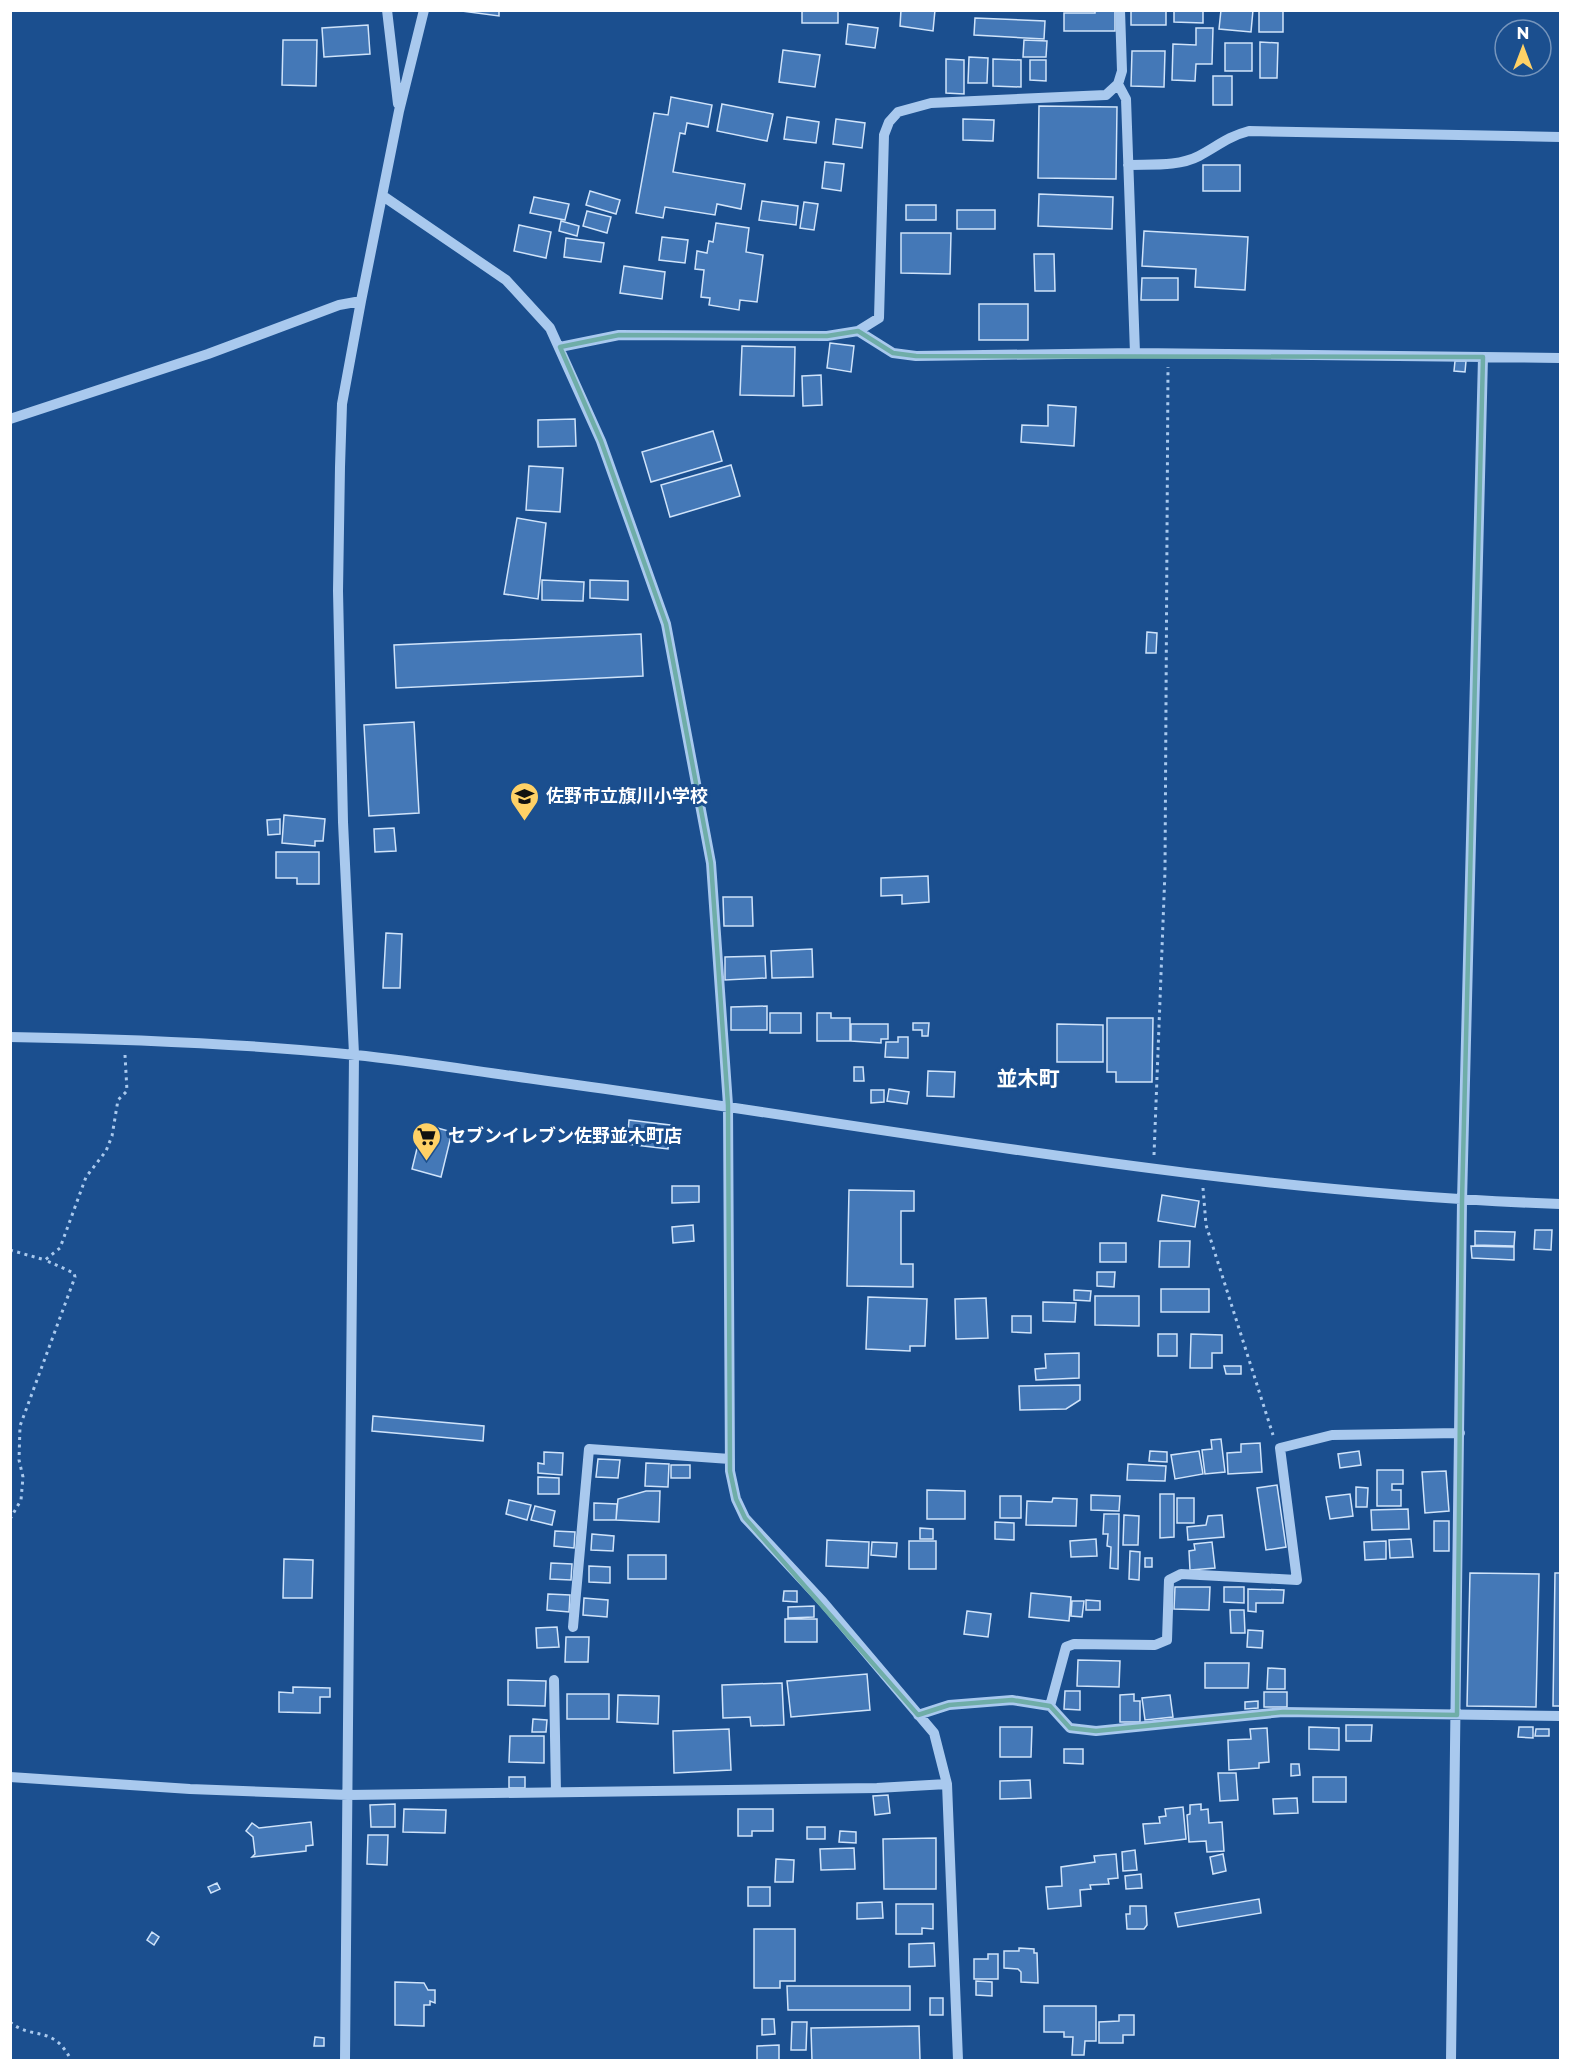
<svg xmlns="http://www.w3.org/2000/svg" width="1571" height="2071" font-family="Montserrat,'Noto Sans JP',sans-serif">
<rect width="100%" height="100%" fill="#1b4f8f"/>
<path fill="#4478b7" stroke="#cfe3fa" stroke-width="1.5" d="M454 10H499V16Z
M802 10H838V23H802Z
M901 10H935L933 31 900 26Z
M1095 10H1115V31H1064V13H1095Z
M1131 10H1166V25H1131Z
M1174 10H1203V23L1174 22Z
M1221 10H1253L1251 32 1219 29Z
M1259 10H1283V32H1259Z
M975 18 1045 21 1044 39 974 35Z
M848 24 878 28 875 48 846 44Z
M368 25 370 54 324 57 322 28Z
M1196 28H1213L1212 64H1196L1195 81 1172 80 1173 44 1196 45Z
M283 40H317L316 86 282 85Z
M1024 40 1047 41 1046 57H1023Z
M1260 42 1278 43 1277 78H1260Z
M1225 43H1252V71H1225Z
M783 50 820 55 815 87 779 82Z
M1132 51H1165L1164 87 1131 86Z
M969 57 988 58 987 83H968Z
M946 59 964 60V94L946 93Z
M993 59 1021 60V87L993 86Z
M1030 60H1046V81L1030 80Z
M1213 76H1232V105H1213Z
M671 97 712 105 708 127 687 123 685 134 680 133 673 172 745 184 741 209 717 204 715 215 665 207 663 218 636 213 654 113 668 115Z
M722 104 773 114 767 141 717 131Z
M1039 106 1117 107 1116 179 1038 178Z
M787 117 819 122 816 143 784 139Z
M836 119 865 123 862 148 833 144Z
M963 119 994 120 993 141 963 140Z
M825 162 844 164 841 191 822 188Z
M1203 165H1240V191H1203Z
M590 191 620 200 616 214 586 205Z
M1039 194 1113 197 1112 229 1038 226Z
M534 197 569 204 565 220 530 213Z
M762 201 798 206 796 225 759 220Z
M804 202 818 204 814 230 800 228Z
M906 205H936V220H906Z
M957 210H995V229H957Z
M587 211 611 217 607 233 583 226Z
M561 221 579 226 577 236 559 231Z
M716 223 749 228 746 252 763 255 757 302 740 300 739 310 709 305 710 298 701 297 704 270 695 269 697 251 707 253 709 241 713 242Z
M519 225 551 232 546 258 514 251Z
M1144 231 1248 237 1245 290 1195 287 1196 269 1142 266Z
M901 233H951L950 274 901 273Z
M662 237 688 240 685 263 659 260Z
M566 238 604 243 601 262 564 257Z
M1034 254H1054L1055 291H1035Z
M624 266 665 272 662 299 620 293Z
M1142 278H1178V300H1141Z
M979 304H1028V340H979Z
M830 343 854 346 851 372 827 368Z
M742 346 795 347 794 396 740 395Z
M1455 361H1466L1465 372 1454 371Z
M821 375 822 405 803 406 802 376Z
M1048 405 1076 407 1074 446 1021 442 1022 425 1048 426Z
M575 419 576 446 538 447V420Z
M713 431 722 461 651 482 642 452Z
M731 465 740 496 670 517 661 485Z
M529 466 563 468 560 512 526 510Z
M517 518 546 523 538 599 504 594Z
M542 580 584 582 583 601 542 600Z
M590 580 628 581V600L590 598Z
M1147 632 1157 633 1156 653H1146Z
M641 634 643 676 396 688 394 645Z
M414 722 419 813 369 816 364 725Z
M284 815 325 819 323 841H315V846L282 843Z
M280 819V834L268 835 267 820Z
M394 828 396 851 375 852 374 829Z
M276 852H319V884H297V878H276Z
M928 876 929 902 902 904V895L881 896V878Z
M723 897H752L753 926H724Z
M386 933 402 934 400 988H383Z
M812 949 813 977 772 978 771 951Z
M765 956 766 978 725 980V957Z
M767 1006V1030H731V1007Z
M770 1013H801V1033H770Z
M817 1013H831V1018H850V1041H817Z
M1107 1018H1153L1152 1082H1116V1072H1107Z
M913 1023H929L928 1036H922V1030H913Z
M851 1024H888V1039H881V1043L851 1041Z
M1057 1024 1103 1025V1062H1057Z
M898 1037H908V1058L885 1057 886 1042H898Z
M854 1067H863L864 1081H854Z
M928 1071 955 1072 954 1097 927 1096Z
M889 1089 909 1092 907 1104 887 1101Z
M871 1090H884V1102L871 1103Z
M629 1120 670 1125 668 1149 627 1144Z
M423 1124 452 1132 441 1177 412 1169Z
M672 1186H699V1202L672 1203Z
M849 1190 914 1191V1211H901V1264H913V1287L847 1286Z
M1162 1195 1199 1201 1195 1227 1158 1221Z
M693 1225 694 1241 673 1243 672 1227Z
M1535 1230H1552L1551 1250 1534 1249Z
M1475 1231 1515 1232 1514 1246 1475 1245Z
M1160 1241H1190L1189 1267H1159Z
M1100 1243H1126V1262H1100Z
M1471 1246 1514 1247V1260L1472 1258Z
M1097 1272H1115L1114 1287 1097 1286Z
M1161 1289H1209V1312H1161Z
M1074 1290 1091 1291 1090 1301 1074 1300Z
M1095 1296H1139V1326L1095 1325Z
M868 1297 927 1299 925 1346H910V1351L866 1349Z
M986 1298 988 1338 956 1339 955 1299Z
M1043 1302 1076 1303 1075 1322 1043 1321Z
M1012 1316H1031V1333L1012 1332Z
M1158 1334H1177V1356H1158Z
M1191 1334 1222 1335V1353H1212V1368H1190Z
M1079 1353V1378L1036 1380 1035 1369 1046 1368 1045 1354Z
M1224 1366H1241V1374H1226Z
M1080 1385V1400L1066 1409 1020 1410 1019 1386Z
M373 1416 484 1426 483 1441 372 1431Z
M1221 1439 1225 1472 1205 1474 1202 1450 1212 1449 1211 1440Z
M1260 1443 1262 1472 1228 1474 1227 1453 1241 1452V1444Z
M1150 1451 1167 1452V1462L1149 1461Z
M1199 1451 1203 1474 1175 1479 1171 1455Z
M1359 1451 1361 1465 1340 1468 1338 1454Z
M544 1452 563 1453 562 1475 538 1473V1463L544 1464Z
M598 1459 620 1460 618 1478 596 1477Z
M646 1463 669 1464 668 1487 645 1486Z
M1128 1464 1166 1466 1165 1481 1127 1480Z
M671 1465H690V1478H671Z
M1377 1470H1403V1484H1392V1490H1401V1506H1377Z
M1446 1471 1449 1511 1425 1513 1422 1472Z
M538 1477 559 1478V1494H538Z
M1277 1485 1286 1547 1266 1550 1257 1488Z
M1356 1487 1368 1488 1367 1507H1356Z
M927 1490 965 1491V1519H927Z
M646 1491H660L659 1522 616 1520 618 1499Z
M1160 1494H1174V1537L1160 1538Z
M1350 1494 1353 1516 1330 1519 1326 1497Z
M1091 1495 1120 1496 1119 1511 1091 1510Z
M1000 1496H1021V1518H1000Z
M1053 1498 1077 1499 1076 1526 1026 1525 1027 1501 1052 1502Z
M1177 1498H1194V1523H1177Z
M509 1500 531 1505 527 1520 506 1514Z
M594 1503 617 1504 616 1520H594Z
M535 1506 555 1511 552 1525 531 1520Z
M1408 1509 1409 1529 1372 1530 1371 1510Z
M1104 1514H1119L1118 1569 1110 1568 1111 1547 1107 1546 1108 1534H1103Z
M1124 1515 1139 1516 1138 1545H1123Z
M1222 1515 1224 1537 1188 1540 1187 1527 1206 1525 1208 1516Z
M1434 1521H1449V1551H1434Z
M995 1522 1014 1523V1540L995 1539Z
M920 1528 933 1529V1539H920Z
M555 1531 575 1532 574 1548 554 1546Z
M592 1534 614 1536 613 1551 591 1550Z
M1096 1539 1097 1556 1071 1557 1070 1541Z
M1411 1539 1413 1557 1390 1558 1389 1540Z
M827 1540 869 1542 868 1568 826 1566Z
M909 1541H936V1569H909Z
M1386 1541V1559L1365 1560 1364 1542Z
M872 1542 897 1543 896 1557 871 1555Z
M1212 1542 1215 1568 1190 1570 1189 1551 1195 1550 1194 1544Z
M1130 1551 1140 1552 1139 1580 1129 1579Z
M628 1555H666V1579H628Z
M1145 1558H1152V1567H1145Z
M284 1559 313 1560 312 1598H283Z
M551 1563 572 1564 571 1580 550 1579Z
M589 1566 610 1567V1583L589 1582Z
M1470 1573 1539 1574 1536 1707 1467 1706Z
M1555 1573H1560V1706H1553Z
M1175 1587H1210L1209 1610 1174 1609Z
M1224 1587H1244V1603L1224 1602Z
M1248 1589 1284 1590 1283 1603H1256V1612L1248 1611Z
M784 1591H797V1602L783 1601Z
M1031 1593 1071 1597 1069 1621 1029 1617Z
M548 1594 570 1595 569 1612 547 1610Z
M584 1598 608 1600 607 1617 583 1615Z
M1086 1600 1100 1601V1610H1086Z
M1072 1601H1084L1082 1617 1071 1616Z
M814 1606V1617L788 1618V1607Z
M1230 1610H1244L1245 1633H1231Z
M967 1611 991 1614 988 1637 964 1634Z
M785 1619H817V1642H785Z
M557 1627 559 1647 537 1648 536 1628Z
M1248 1630 1263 1631 1262 1648 1247 1647Z
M566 1637H589L588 1662H565Z
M1078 1660 1120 1661 1119 1687 1077 1686Z
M1205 1663H1249L1248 1688H1205Z
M1268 1668 1285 1669V1689H1267Z
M867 1674 870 1710 791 1717 787 1681Z
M508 1680 546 1681 545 1706 508 1705Z
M782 1683 784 1725 751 1726 750 1717 723 1718 722 1685Z
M293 1687 330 1688V1697H320V1713L279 1712V1692L293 1693Z
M1065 1691H1080V1710L1064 1709Z
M1264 1692H1287V1707H1264Z
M567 1694H609V1719H567Z
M1134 1694V1701H1140V1722H1120V1695Z
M618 1695 659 1696 658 1724 617 1722Z
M1170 1695 1173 1717 1145 1720 1142 1698Z
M1258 1701V1708L1245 1709V1702Z
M533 1719 547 1720 546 1732H532Z
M1346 1725H1372L1371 1741H1346Z
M1000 1727H1032L1031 1757H1000Z
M1309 1727 1339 1728V1750L1309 1749Z
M1519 1727H1533V1738L1518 1737Z
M1267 1728 1269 1762 1259 1763V1768L1229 1770 1228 1740 1251 1739 1250 1729Z
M729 1729 731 1770 674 1773 673 1731Z
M1536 1729H1549V1736H1535Z
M510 1736H544V1763L509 1762Z
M1064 1749H1083V1764L1064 1763Z
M1291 1764H1299L1300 1775 1291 1776Z
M1218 1773H1236L1238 1800 1220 1801Z
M509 1777H525V1788H509Z
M1313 1777H1346V1802H1313Z
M1030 1780 1031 1798 1000 1799V1781Z
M888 1795 890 1813 875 1815 873 1796Z
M1297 1798 1298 1813 1274 1814 1273 1799Z
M395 1804V1827H371L370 1805Z
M1201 1804V1810L1208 1809 1209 1823 1222 1822 1224 1851 1207 1852 1206 1841 1189 1842 1187 1815 1190 1814V1805Z
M1183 1807 1186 1839 1145 1844 1143 1824 1160 1823 1159 1817 1166 1816 1165 1809Z
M404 1809 446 1810 445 1833 403 1832Z
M738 1809H773V1831H752V1836H738Z
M311 1822 313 1845 306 1846V1851L252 1857 255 1854 253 1837 246 1831 252 1823 259 1828Z
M807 1827H825V1839H807Z
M840 1831 856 1832V1843L839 1842Z
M368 1835H388L387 1865 367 1864Z
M936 1838V1889H884L883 1839Z
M854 1848 855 1869 821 1870 820 1849Z
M1135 1850 1137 1870 1123 1871 1122 1852Z
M1116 1854 1118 1878 1108 1879 1109 1884 1090 1885 1091 1889 1080 1890 1081 1906 1048 1909 1046 1887 1062 1886 1061 1867 1095 1862 1094 1856Z
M1223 1854 1226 1871 1213 1874 1210 1857Z
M776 1859 794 1860 793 1882H775Z
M1141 1874 1142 1888 1126 1889 1125 1876Z
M217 1883 220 1889 211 1893 208 1887Z
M748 1887H770V1906H748Z
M1259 1899 1261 1913 1178 1927 1175 1913Z
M882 1902 883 1918 857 1919V1903Z
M896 1904H933V1929L922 1928V1934H896Z
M1130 1906H1146L1147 1925 1144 1929H1127L1126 1914H1130Z
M754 1929H795V1981H780V1988H754Z
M152 1932 159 1937 154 1945 147 1940Z
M934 1943 935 1966 909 1967V1944Z
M1019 1948 1034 1949V1953H1037L1038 1983 1021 1982V1972L1018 1969 1004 1968V1951H1019Z
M988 1954H998V1979H974V1959H988Z
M976 1981 992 1982V1996L976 1995Z
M395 1982 424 1983 428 1990H435V2003L430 2001V2005H424V2026L395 2025Z
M787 1986H910V2010H788Z
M930 1998H943V2015H930Z
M1044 2006H1096V2041H1085L1084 2055H1072L1073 2037H1064V2032H1044Z
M1119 2015H1134V2035H1123V2043H1099V2022L1119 2021Z
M762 2019H774L775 2034 762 2035Z
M792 2022H807L806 2050H791Z
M919 2026 920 2060H812L811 2028Z
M315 2037 324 2038V2046H314Z
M779 2045V2060H757V2046Z"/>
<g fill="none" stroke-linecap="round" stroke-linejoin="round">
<path stroke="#a9c9ee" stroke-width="3" stroke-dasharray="3 4.5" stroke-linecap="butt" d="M1154 1155 1165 871 1168 367
M1203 1188 1206 1225 1273 1435
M10 1250 45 1260 60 1248 86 1177 106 1151 112 1136 118 1100 127 1091 125 1055
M10 1519 21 1500 23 1477 19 1460 20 1426 75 1277 74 1273 45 1260
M10 2022C33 2041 53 2024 71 2060"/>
<path stroke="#a9c9ee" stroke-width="10" d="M387 10 398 104
M1118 84 1126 99 1135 353
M1128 165C1150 164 1178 167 1199 156 1216 147 1229 136 1249 131L1560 137
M383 196 506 280 550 328 601 441 666 624 711 863 728 1105 730 1471 736 1499 745 1518 823 1602 934 1733 947 1784 958 2060
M858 331 893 353 916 356 1135 353 1560 358
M560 347 619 335 827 336 858 331 879 318 884 135 889 122 898 112 931 103 1106 95 1118 84 1122 71 1120 10
M10 419 208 354 339 305 361 301
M10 1037C125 1039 241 1043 355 1055 415 1061 474 1071 534 1079 875 1125 1216 1192 1560 1204
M573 1627 589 1449 730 1459
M554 1680 556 1792
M1050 1706 1066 1647 1074 1644 1155 1645 1167 1640 1169 1580 1181 1574 1297 1580 1280 1448 1332 1435 1460 1433
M918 1715 949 1705 1012 1700 1050 1706 1070 1728 1096 1731 1283 1712 1560 1716
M10 1777 190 1789 348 1795 877 1788 947 1784
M345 2060 354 1054 343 822 338 591 340 467 342 404 361 301 399 111 424 10
M1451 2060 1462 1201 1483 357"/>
</g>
<path fill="none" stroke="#6fada8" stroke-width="4.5" stroke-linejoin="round" d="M858 331 893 353 916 356 1483 357 1462 1201 1457 1715 1283 1712 1096 1731 1070 1728 1050 1706 1012 1700 949 1705 918 1715 745 1518 736 1499 730 1471 728 1105 711 863 666 624 601 441 560 347 619 335 827 336Z"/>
<defs>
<symbol id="school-pin" viewBox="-11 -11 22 30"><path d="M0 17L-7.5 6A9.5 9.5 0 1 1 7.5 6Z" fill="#ffd166" stroke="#1b4f8f"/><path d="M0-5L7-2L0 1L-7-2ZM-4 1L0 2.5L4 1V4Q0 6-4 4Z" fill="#111"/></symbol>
<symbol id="supermarket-pin" viewBox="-11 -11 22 30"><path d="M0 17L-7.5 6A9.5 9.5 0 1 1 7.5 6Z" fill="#ffd166" stroke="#1b4f8f"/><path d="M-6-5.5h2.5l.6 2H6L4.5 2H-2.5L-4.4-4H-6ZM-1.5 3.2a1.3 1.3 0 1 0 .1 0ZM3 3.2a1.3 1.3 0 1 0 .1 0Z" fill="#111"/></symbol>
</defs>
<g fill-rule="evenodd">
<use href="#school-pin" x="508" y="780" width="33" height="45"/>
<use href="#supermarket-pin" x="410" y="1120" width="33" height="45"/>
</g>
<g text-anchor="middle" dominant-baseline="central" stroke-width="6" stroke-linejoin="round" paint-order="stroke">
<g font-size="18" font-weight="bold" fill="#fff" stroke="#1b4f8f" text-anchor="start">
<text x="546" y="796">佐野市立旗川小学校</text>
<text x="448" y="1136">セブンイレブン佐野並木町店</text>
</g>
<g font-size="21" font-weight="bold" fill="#fff" stroke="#1b4f8f">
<text x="1028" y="1078">並木町</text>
</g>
</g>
<rect width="1571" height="2071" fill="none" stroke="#ffffff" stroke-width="24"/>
<g transform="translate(1523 48)"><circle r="28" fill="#1b4f8f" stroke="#7695bc" stroke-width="1.5"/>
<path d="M0-4.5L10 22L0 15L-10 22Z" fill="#ffd166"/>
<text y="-9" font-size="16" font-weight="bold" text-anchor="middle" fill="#ffffff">N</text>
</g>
</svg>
